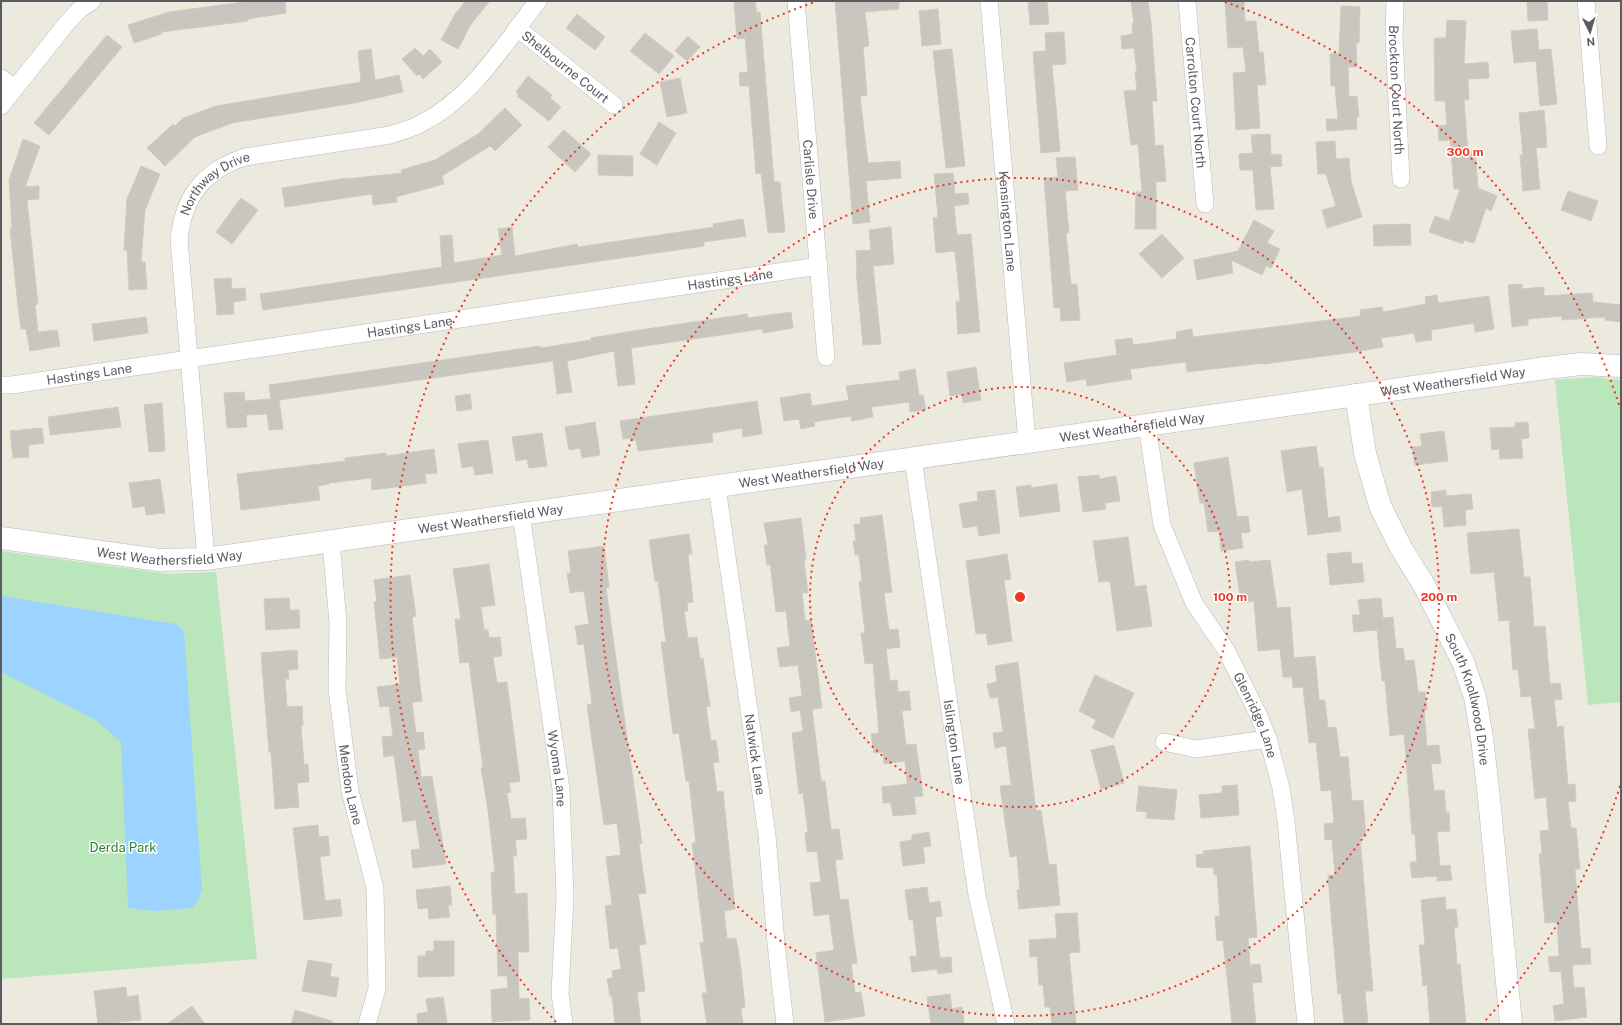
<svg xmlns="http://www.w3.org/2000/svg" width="1622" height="1025" font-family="'Public Sans',sans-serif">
<rect width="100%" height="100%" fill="#eceadf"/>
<path fill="#bae6bb" d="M1596 377 1621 380V702L1588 705 1555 380Z
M1 551 168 574 216 572 257 959 1 979Z"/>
<path fill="#9dd3ff" d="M1 596 176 624 184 631 202 890 194 908 156 911 128 908 121 742 96 720 1 672Z"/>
<path fill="#c9c6bf" stroke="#d1cbbe" d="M251 1H285L286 13 248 19V21L161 32 162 34 134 43 128 25 169 12Z
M466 1H490L471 24 458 49 441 40 455 14Z
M734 1H755L757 13 760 12 774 182H780L785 232 768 233 761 173 756 174 749 86H740L739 73 748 72 745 38 737 39Z
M835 1H899V9L865 12 869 46 863 47 867 95 860 96 868 163 900 161 901 178 866 181 870 222 853 224Z
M1028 1H1047L1049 24 1030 25Z
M1131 1H1148L1151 22 1157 101H1152L1155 146 1163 145 1166 181 1156 182V229H1135L1136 192H1142L1138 144 1131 145 1124 91 1137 90 1135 72H1137L1134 48 1122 49 1121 36 1133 34 1132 23H1134Z
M1225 1H1244L1245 21H1256L1259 52H1263L1266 85H1257L1260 128 1236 130 1233 73 1246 72 1243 47 1228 48Z
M1527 1H1547L1548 20 1528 21Z
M1341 6 1360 7 1359 43H1356L1357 67H1348L1349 97 1357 96 1359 117H1356L1357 129 1327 131 1326 119H1338L1335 86H1331L1330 54 1339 53Z
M938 9 941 44 922 46 919 11Z
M577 14 605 37 595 50 566 28Z
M1447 20 1466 21 1464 64 1488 62 1489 78 1468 79 1469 100H1464L1468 152 1475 151 1478 188 1497 196 1491 211 1486 208 1474 243 1464 240 1463 244 1429 232 1435 216 1449 221 1460 189H1454L1450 140 1439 141 1438 126 1447 125 1445 101H1435L1434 38H1446Z
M1537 29 1539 50 1551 49 1557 104 1540 106 1536 61 1514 63 1511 31Z
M1064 32 1066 64 1052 65 1060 151 1041 153 1033 52 1046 51 1045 33Z
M645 33 674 56 659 74 630 51Z
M107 35 122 47 49 135 34 123Z
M688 36 700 47 687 61 675 51Z
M415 48 423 56 430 49 442 62 423 79 419 74 417 76 402 59Z
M371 49 375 80 399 75 403 92 355 103 232 123 195 137 165 166 147 148 173 124 175 126 183 118 216 106 361 82 358 51Z
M952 49 965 166 946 168 933 51Z
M528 76 552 95 550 98 561 107 549 121 517 96 519 94 516 92Z
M680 78 687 113 667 117 660 82Z
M505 108 522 125 495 151 490 146 442 176 444 184 396 197 397 202 373 205 372 194 285 207 282 188 347 178V179L402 173 401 170 435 160 478 134Z
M1544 110 1547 147 1536 148 1540 189 1523 191 1520 155H1523L1519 113Z
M659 122 676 133 657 165 640 154Z
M564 130 591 154 575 172 548 147Z
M1270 134 1271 155 1281 154 1282 166 1270 167 1274 209 1256 210 1253 170H1240L1239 154 1253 153 1251 135Z
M23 139 40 146 25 187 39 186V199L27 200 38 304 35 305 38 332 57 330 60 346 30 351 26 329H21L18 307 10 229H12L9 180Z
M1335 141 1336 159 1349 158 1351 181 1362 217 1327 228 1322 210 1336 206 1326 174H1318L1316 142Z
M598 155 633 156V176L598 175Z
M1075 157 1078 190 1065 191 1069 233H1066L1071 284H1077L1080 320 1061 321 1060 308H1054L1044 178 1058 177 1056 158Z
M141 166 160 174 145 210 141 262H145L147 289 129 290 127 250H124L127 199Z
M953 173 955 194 968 193 969 204 954 206 957 235 971 234 980 332 958 334 956 302 960 301 955 251 936 253 933 218 938 217 934 174Z
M1568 191 1598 201 1591 221 1561 210Z
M241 198 258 210 232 244 216 232Z
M743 219 746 236 704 242V246L263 310 260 294 442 267 440 236 452 235 454 263 502 255 498 229 512 227 515 256 577 244 578 247 714 227 713 224Z
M1254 220 1274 231 1267 243 1280 249 1271 268 1266 266 1262 275 1231 260 1233 273 1197 280 1194 260 1238 251Z
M1410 224 1411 245 1374 246 1373 225Z
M891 227 894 264 873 266 881 344 863 345 856 270H857L856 251 871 250 869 230Z
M1162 234 1184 258 1162 278 1139 254Z
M231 278 232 289 245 288 246 300 233 302 234 314 217 315 214 279Z
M1522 284V289L1544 287V296L1592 293 1593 302 1621 305V322L1605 320V317L1562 320V316L1528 319V325L1512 327 1508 285Z
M1437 295 1438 303 1489 296 1494 329 1475 332 1474 323 1431 330 1432 340 1416 342 1414 333 1381 338 1383 347 1355 352 1264 364V363L1187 372 1186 362 1130 369 1132 379 1087 386 1086 379 1067 382 1064 363 1117 355 1115 340 1132 338 1133 345 1177 339 1176 332 1192 329 1193 337 1361 316 1360 310 1382 307 1383 312 1426 304 1425 297Z
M791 312 793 328 763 333 762 329 631 348 635 384 618 386 614 351 567 361 572 392 557 394 553 361 279 400 283 429 269 430 267 414 246 415 247 427 227 428 224 393 244 392 245 401 271 399 269 385 540 346 541 348 591 340V338L633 331 747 314 748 318Z
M146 317 148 333 94 341 92 324Z
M976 367 981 400 963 403 962 394 950 396 947 372Z
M915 369 919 395H923L926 410 910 412 909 402 871 407 873 417 852 421 851 416 814 422 815 426 801 429 799 419 784 421 780 398 810 393 812 406 849 400 846 386 900 380 899 372Z
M470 394 472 409 457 411 455 396Z
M757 401 762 434 743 437 742 428 712 433 713 442 638 451 636 440 631 441V438L623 439 620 421Z
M162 403 165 451 149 452 144 405Z
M118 407 121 427 50 435 48 417Z
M595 422 600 455 582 458 580 448 569 450 565 427Z
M1528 422 1529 438 1521 439 1523 458 1500 459 1499 449 1492 450 1490 428 1515 427V423Z
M42 428 44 443 28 445 29 457 13 458 10 431Z
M1444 431 1448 461 1415 465 1412 447 1422 446 1420 434Z
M542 433 547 466 529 468 527 459 516 461 512 437Z
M488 440 493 473 475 475 473 466 462 468 458 444Z
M1316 446 1319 468 1323 467 1328 518 1339 516 1341 531 1308 535 1302 489 1287 492 1281 451Z
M434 449 437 473 425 474 426 483 372 490 371 478 329 483V484L318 486 320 500 241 510 237 474 345 461V458L386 453V456Z
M1228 457 1237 517 1248 516 1250 532 1241 533 1243 548 1221 551 1219 531 1208 532 1204 503H1200L1194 463Z
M1099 475V479L1116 476 1120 501 1105 503 1106 509 1083 512 1078 477Z
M160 479 165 513 146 515 145 506 133 508 129 483Z
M1057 484 1060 511 1020 517 1016 487 1031 485V488Z
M995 490 1000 533 979 536 977 526 963 528 959 504 978 501 977 492Z
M1446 490V496L1471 494 1473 509 1465 510 1466 525 1444 527 1442 506 1432 507 1431 492Z
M882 515 892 592 884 593 889 630 898 629 900 647 886 649 890 681 897 680 898 692 909 691 911 710 902 711 906 745 916 744 923 796 914 797 916 814 893 816 891 803H883L882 787 907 784 905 761 884 764 883 752 874 753 871 734 879 733 873 663 865 664 861 633H865L859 582 862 581 859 555H855L853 541H856L854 524H861L860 518Z
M801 518 806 559 804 560 808 593H802L805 621 811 620 822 708 812 709 821 781H825L831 830 839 829 843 859 835 860 840 900 848 899 857 963 851 964 855 993 861 992 865 1016 825 1022 816 953 834 950 829 914 814 916 810 883 821 882 817 851 807 852 805 833 808 832 803 793 799 794 792 733 803 731 800 710 791 712 789 698 802 696 798 665 780 667 777 648 790 646 786 611 776 612 770 564 767 565 764 545H768L764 523Z
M1519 529 1524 577H1530L1534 627 1545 626 1550 684 1560 683 1562 699 1554 700 1557 727 1563 726 1568 785 1575 784 1576 801 1568 802 1571 828H1576L1580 869H1575L1581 949 1590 948 1591 964 1572 965 1574 988 1584 987 1587 1017 1555 1021 1553 1006 1564 1004 1561 971 1550 972 1548 957 1559 956 1557 922 1545 923 1539 854H1542L1540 831 1549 830 1546 797 1535 799 1528 729H1535L1531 696 1521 697 1518 669 1513 670 1509 620 1499 621 1494 572 1471 574 1467 533Z
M689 534 692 554H688L693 602 687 603 688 611H684L688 638 697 637 700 659 703 658 710 706 706 707 711 741 716 740 719 762 713 763 717 792 723 791 735 909 724 911 727 939 736 938 740 961 745 1007 741 1008 743 1024H707L702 993H707L700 943 704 942 692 843H696L689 781H686L679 733 673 734 661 642H666L658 581H655L649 540Z
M1128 537 1135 587 1146 585 1152 626 1117 631 1110 581 1099 582 1093 541Z
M604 546 609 587 606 588 642 843 639 844 646 893 638 894 646 944 639 945 645 991 637 992 641 1024H615L612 996H610L607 979 613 978 612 971 621 969 618 948 610 949 608 930 605 906 612 905 606 857 621 855 617 823 604 825 587 705 592 704 584 644 578 645 575 626 589 624 584 591 570 593 567 573H571L568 551Z
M1351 552 1352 564 1362 563 1364 582 1330 585 1327 554Z
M1007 554 1011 579 1004 580 1012 641 988 645 986 633 976 634 966 561Z
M1249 560V562L1270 560 1277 608 1290 607 1294 658 1315 656 1319 700H1325L1328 728 1336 727 1340 757H1348L1352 801 1363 800 1366 837H1360L1373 991H1365L1368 1024H1344L1341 993 1338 994 1330 902 1328 875H1335L1332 839 1325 840 1324 824 1334 823 1331 790 1321 791 1316 742 1309 743 1303 687 1293 688 1292 677H1283L1280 649 1258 651 1254 601 1241 603 1235 562Z
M489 564 495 605 481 607 484 630H488L489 638 500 637 502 656 493 657 497 683 507 682 520 781 509 783 511 792 507 793 511 819 525 818 527 839 515 840 517 856H513L515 894 527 893 529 952H518L519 999 529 998 530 1020 492 1022 491 990 508 988 507 976H498L496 914H493L491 872H495L488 810 481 768H483L469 662 460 663 455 619H461L453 569Z
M410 575 416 616 412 617 422 701 412 702 416 733 423 732 425 749 418 750 421 777 432 776 446 864 413 868 411 850 420 849 416 820 403 822 394 755 384 757 382 737 393 736 389 706 380 707 377 687 400 684 397 657 380 659 374 602H377L374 580Z
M289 598 290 610H299L300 628 266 630 264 599Z
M1381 598 1383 618 1393 617 1396 649 1403 648 1405 661 1414 660 1418 692H1425L1427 710H1424L1427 746 1439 745 1441 763 1431 764 1434 791 1444 790 1446 812H1449L1450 831 1437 832 1440 866 1450 865 1452 880 1437 881V876L1412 878 1410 862H1417L1415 834H1412L1404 734 1390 736 1385 681H1382L1377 630 1354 632 1352 615H1360L1358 600Z
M297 650 298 669 288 670 289 679H285L287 707 302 706 303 725H301L304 764H308L309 782 297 783 299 807 275 809 271 752H269L261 653Z
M1018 662 1036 811 1041 810 1049 865 1056 864 1060 905 1019 909 1017 890H1020L1017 856 1010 857 1000 786 1011 785 1006 746 995 748 993 733 1003 732 998 697 990 698 987 684 997 682 995 666Z
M1095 675 1134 693 1113 738 1092 728 1096 720 1079 711Z
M1114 745 1124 783 1101 789 1091 750Z
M1237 785 1239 815 1201 818 1199 795 1222 793V786Z
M1139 786 1177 790 1174 820 1146 818 1147 812 1136 811Z
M318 825 319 837 328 836 330 855 320 857 325 901 340 899 342 916 304 920 293 828Z
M929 832 931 846 923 847 925 863 903 866 900 842 912 840V835Z
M1250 846 1257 937 1248 938 1250 965 1260 964 1262 982 1252 983 1256 1024H1232L1223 940 1217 941 1215 916H1220L1217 874 1214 875V868L1197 867 1196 855 1204 854 1203 851Z
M450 886 452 905H448L450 917 429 919 428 908 418 909 416 890Z
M927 887 929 903 940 901 942 916 935 917 940 958 951 957 952 972 938 974 937 969 912 972 910 956H917L913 920H909L905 890Z
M1445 897 1446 910 1456 909 1458 927H1454L1457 964H1460L1466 1024H1430L1427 985 1423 986 1419 945H1425L1421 900Z
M1077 913 1080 952 1069 953 1076 1024H1052L1050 1007H1045L1043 985H1039L1037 956 1030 957 1029 940 1057 938 1055 914Z
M434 941H454V976L418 977V956H426V951H434Z
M308 960 332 964 330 976 339 978 336 997 302 991Z
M126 987 127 997 138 995 141 1020 98 1024 94 991Z
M950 994 952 1009 962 1007 964 1023 931 1024 927 997Z
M443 997 447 1022 418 1024 417 1014 428 1012 426 999Z
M192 1006 205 1024H167Z
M295 1010 332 1021V1024H291Z"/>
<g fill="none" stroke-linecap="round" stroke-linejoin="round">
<defs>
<g id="street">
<path id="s1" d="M796 1 826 357"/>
<path id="s2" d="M989 1 1027 442"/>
<path id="s3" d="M1187 1 1205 204"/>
<path id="s4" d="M1395 1 1394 38 1401 179"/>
<path d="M1586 1 1598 146"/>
<path id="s5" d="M517 28 614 105"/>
<path d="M1 78 14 88"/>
<path d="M1 106 67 23 80 9 92 1"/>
<path id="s6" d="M1 385H12L819 266"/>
<path id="s7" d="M1147 425 1162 525 1194 603 1226 650 1259 716 1268 739 1281 788 1286 821 1306 1024"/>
<path id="s8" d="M913 459 977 895 1006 1024"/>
<path id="s9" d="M717 487 767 835 776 943 785 1024"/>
<path id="s10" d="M521 514 561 789 565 897 560 993 564 1024"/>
<path id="s11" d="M331 542 338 623 337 689 350 791 375 888 377 989 367 1024"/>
<path id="s12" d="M206 559 179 239C184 195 204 171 245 157L390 135C401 131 412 129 422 123 472 98 504 44 538 1"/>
<path d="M1164 742 1196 749 1268 739"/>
</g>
<g id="secondary">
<path id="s13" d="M1356 395 1365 453 1380 506 1401 548 1424 585 1463 662 1475 697 1482 738 1489 798 1511 1024"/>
<path id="s14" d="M1 538 159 560 206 559 1546 368 1581 364 1621 366"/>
</g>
</defs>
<use href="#street" stroke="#b8babf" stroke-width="18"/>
<use href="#secondary" stroke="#b5b9bf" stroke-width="23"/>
<use href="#street" stroke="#fff" stroke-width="17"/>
<use href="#secondary" stroke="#fff" stroke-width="22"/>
</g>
<g fill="none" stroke="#f03522" stroke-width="2" stroke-dasharray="2 4">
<circle cx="1020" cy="597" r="210"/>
<circle cx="1020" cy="597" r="419"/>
<path d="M1620 786A629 629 0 0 1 1484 1022M556 1022A629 629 0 0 1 815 2M1225 2A629 629 0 0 1 1620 408"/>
</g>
<g text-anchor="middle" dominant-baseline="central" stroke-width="3" stroke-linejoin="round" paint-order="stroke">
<g font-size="13" fill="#585c61" stroke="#fff">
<text stroke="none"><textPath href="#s5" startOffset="62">Shelbourne Court</textPath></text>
<text stroke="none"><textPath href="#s4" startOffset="89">Brockton Court North</textPath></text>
<text stroke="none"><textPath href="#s3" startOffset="102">Carrolton Court North</textPath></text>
<text stroke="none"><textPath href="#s1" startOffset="179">Carlisle Drive</textPath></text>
<text stroke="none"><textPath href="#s12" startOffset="392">Northway Drive</textPath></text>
<text stroke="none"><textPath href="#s2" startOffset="221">Kensington Lane</textPath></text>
<text stroke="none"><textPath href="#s6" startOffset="737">Hastings Lane</textPath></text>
<text stroke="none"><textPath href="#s6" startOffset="413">Hastings Lane</textPath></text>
<text stroke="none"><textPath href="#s6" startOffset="89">Hastings Lane</textPath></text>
<text stroke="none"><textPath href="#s14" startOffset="1466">West Weathersfield Way</textPath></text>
<text stroke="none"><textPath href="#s14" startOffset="1142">West Weathersfield Way</textPath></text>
<text stroke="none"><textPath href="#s14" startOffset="818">West Weathersfield Way</textPath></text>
<text stroke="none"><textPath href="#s14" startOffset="494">West Weathersfield Way</textPath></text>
<text stroke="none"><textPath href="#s14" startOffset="170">West Weathersfield Way</textPath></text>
<text stroke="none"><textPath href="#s13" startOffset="328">South Knollwood Drive</textPath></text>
<text stroke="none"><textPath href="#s7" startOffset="314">Glenridge Lane</textPath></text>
<text stroke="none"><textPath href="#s8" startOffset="286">Islington Lane</textPath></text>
<text stroke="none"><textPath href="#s9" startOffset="270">Natwick Lane</textPath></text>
<text stroke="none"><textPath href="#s10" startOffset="257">Wyoma Lane</textPath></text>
<text stroke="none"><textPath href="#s11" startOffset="244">Mendon Lane</textPath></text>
</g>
<g font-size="13" fill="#2f8235" stroke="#fff">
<text x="123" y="847">Derda Park</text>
</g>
</g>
<circle cx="1020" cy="597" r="6" fill="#f03522" stroke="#fff" stroke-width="2"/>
<g font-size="12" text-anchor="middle" font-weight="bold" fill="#f03522" stroke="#fff" stroke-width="3" stroke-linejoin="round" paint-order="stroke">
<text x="1465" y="156">300 m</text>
<text x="1230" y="601">100 m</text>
<text x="1439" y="601">200 m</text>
</g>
<rect width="1622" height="1025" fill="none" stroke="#585c61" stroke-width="4"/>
<g transform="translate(1590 32) rotate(175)" stroke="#ffffff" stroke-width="3" paint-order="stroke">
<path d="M0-3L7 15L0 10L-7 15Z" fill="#585c61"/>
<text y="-6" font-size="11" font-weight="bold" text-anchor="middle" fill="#585c61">N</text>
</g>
</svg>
